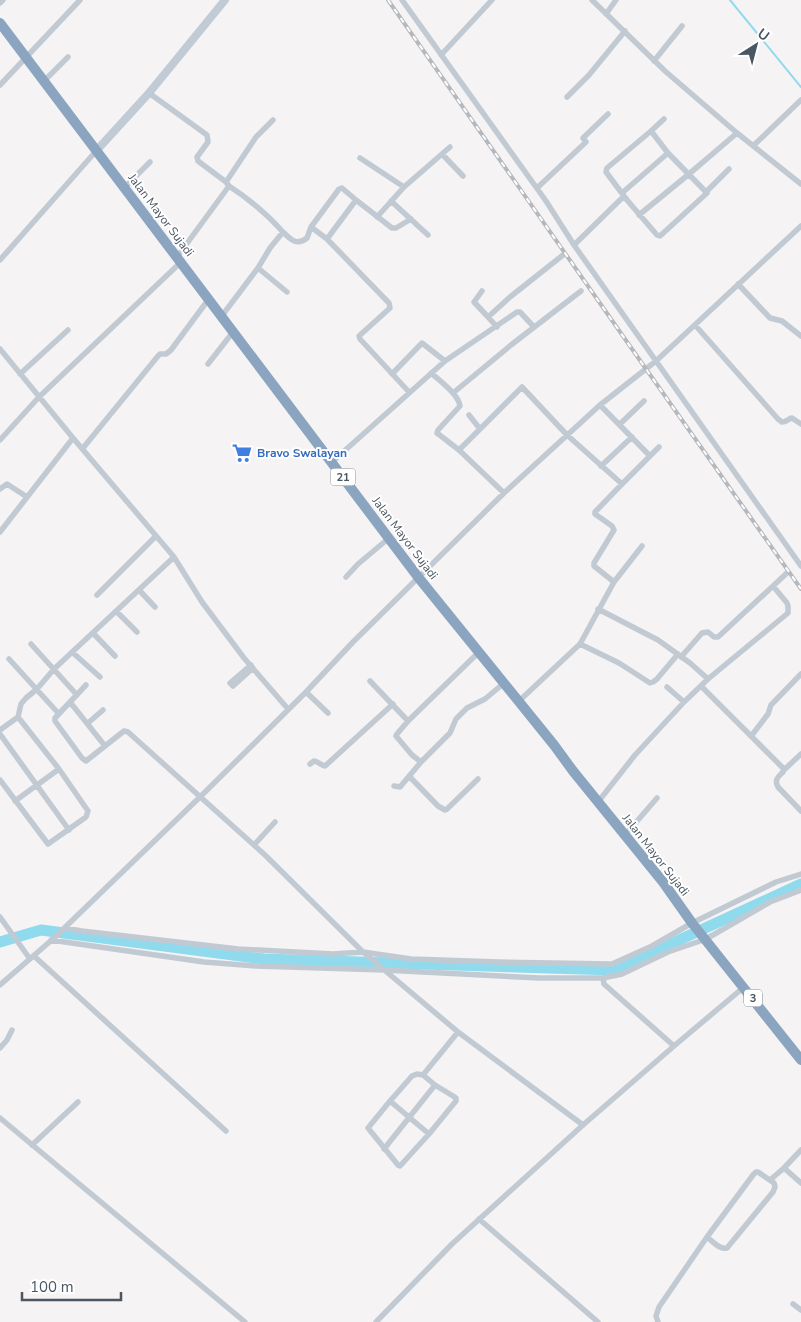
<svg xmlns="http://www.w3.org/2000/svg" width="801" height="1322" font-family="'Nunito Sans',sans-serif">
<rect width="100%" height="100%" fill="#f5f3f3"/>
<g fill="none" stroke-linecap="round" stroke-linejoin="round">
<path stroke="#90daee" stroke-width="2" d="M730 0 801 87"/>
<path stroke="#90daee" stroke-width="11" d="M0 942 41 930 264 959 614 970 801 884"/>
<path stroke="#c1cad2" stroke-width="5.5" d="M402 0 546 201 574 245 801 566
M592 0 665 71 737 133 801 184
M0 3 3 0
M606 14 616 0
M441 55 492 0
M654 61 682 26
M44 81 68 57
M0 85 80 0
M149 93 207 135 208 142 197 157 198 161 226 182 229 186 177 257
M567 97 589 75 625 31
M651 131 668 153 707 193 660 236 657 235 627 200 606 172 607 168Z
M651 131 664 119
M753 146 801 100
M442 154 463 176
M360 158 404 187
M226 182 256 137 273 120
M229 186C249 199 267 214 283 232
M125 187 150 162
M537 188 586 142 583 138 608 114
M706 192 729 169
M622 193 668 153
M356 200 392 228H396L411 219
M391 201 428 235
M639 215 689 174 737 133
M377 217 404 187 450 147
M311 227 339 189 342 188 356 200 327 239
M574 245 621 199
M0 260 97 150
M258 268 287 292
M738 284 770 318 782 321 801 336
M482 291 474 302 488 317
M221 317 258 268 270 248 283 232C291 240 297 246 307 238L311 227 327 239 389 303 390 308 359 336 360 339 409 392
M695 325 778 419 782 422C786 422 788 419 792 418L801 424
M497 327 488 317 510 297 563 255
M0 349 73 438 174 557 202 602 244 658 288 709
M208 364 233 332
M431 373C440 381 459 395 460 406L438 430 437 433 459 450 504 493
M20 374 68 330
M392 374 422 343 445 361
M453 393 511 345 581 291
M469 415 480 429
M620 424 644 401
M0 440 39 397 181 262
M83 448 158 356 160 354H166L171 350 208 300
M459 450 522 387 567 435 622 484 650 456 600 405
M650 456 659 447
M332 462 445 361 517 312H520L534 327
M601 466 632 437
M0 489 7 484 27 497
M0 532 73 438
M346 577 358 564 389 538
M614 582 594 566V563L614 530 612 526 595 514V512L622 484
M139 590 155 607
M97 595 156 536
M598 609 658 640 690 663 708 679
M116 611 137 632
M93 633 115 656
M31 644 77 695
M580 644 614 582 642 546
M72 652 100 677
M681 657 702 633 708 632 714 637H718L788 572
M9 659 59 714
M251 665 230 683 233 686 253 668
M370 681 408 721 479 652
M701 686 783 768V772C778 777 774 780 778 787L801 811
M667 687 684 702
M306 692 328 713
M519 701 580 644 619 663 650 683 653 682 657 679 678 654
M70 702 86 685
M408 721 397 734 396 736 412 755 421 762 450 733 456 719 467 708 485 699 504 683
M88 723 103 710
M0 730 18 717 21 704 26 698 37 689 54 669 174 557
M0 734 69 830
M752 735 768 714 771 705 801 674
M105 746 70 702 55 718V721L82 758 86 761 124 731 128 732 265 855 363 952 458 1032 583 1125
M310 764 314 761C318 761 320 765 325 766L393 704
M784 770 801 754
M409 776 438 806 445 810 447 809 478 779
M0 780 48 844 86 817 88 811 59 769 18 717
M394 786 400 787 421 762
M15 801 59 769
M598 802 635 755 684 702 708 679 788 613V606L787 603 773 586
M625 835 657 798
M254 845 275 822
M0 917 30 959
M65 928 82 931 238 949 333 954 363 952 411 959 499 962 612 964 652 946 692 923 776 882 801 874
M51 940 204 962 256 966 384 970 539 978H603L622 974 668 952 706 939 770 902 801 890
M34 956 226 1131
M603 978 604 984 674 1046
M0 985 54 938 201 796 306 692 353 642 504 493 600 405 656 361 801 226
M0 1048 7 1040 12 1030
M390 1101 368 1128 398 1165 400 1166 429 1134 390 1101 412 1076 417 1074 423 1075 458 1032
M0 1118 245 1322
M429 1134 456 1101V1098L453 1096 435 1085
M32 1145 78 1102
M384 1149 435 1085 423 1075
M784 1168 801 1150
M770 1180 784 1168 801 1183
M479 1219 598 1322
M793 1304 801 1310
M376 1322 452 1244 583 1125 674 1046 744 987
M658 1322 656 1316 659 1307 707 1237 753 1175 756 1172H758L774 1183 775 1187 773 1192 727 1248C720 1250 713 1242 707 1237"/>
<path stroke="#c1cbd6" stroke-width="8" d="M97 150 149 93 225 0"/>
<path stroke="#8ba5c1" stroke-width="10" d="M0 23 418 577 554 745 573 771 663 882 692 923 801 1060"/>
<defs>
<path id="rail" d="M388 0 646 369 801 589"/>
</defs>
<use href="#rail" stroke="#b5b8bd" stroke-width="4"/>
<use href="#rail" stroke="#fff" stroke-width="2" stroke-dasharray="5.5" stroke-linecap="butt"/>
</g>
<defs>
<symbol id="supermarket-bare" viewBox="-9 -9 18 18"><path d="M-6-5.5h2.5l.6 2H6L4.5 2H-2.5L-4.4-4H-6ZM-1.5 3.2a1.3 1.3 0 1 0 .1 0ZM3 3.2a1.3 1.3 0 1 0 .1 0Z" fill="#3f7fe0" stroke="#fff" stroke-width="2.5" paint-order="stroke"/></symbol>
</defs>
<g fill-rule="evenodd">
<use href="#supermarket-bare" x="228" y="439" width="28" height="28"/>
</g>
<g text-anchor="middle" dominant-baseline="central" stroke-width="4" stroke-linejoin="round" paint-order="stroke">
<g fill="#fff" stroke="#808990" stroke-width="1">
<rect x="330.5" y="468.5" width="25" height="17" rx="4"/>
<rect x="744" y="989.5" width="18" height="17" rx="4"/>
</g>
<g font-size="11" font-weight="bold" fill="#4a5661">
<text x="343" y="477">21</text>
<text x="753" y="998">3</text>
</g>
<g font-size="12" fill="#4a5661" stroke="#fff">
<text transform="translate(161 215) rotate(53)">Jalan Mayor Sujadi</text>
<text transform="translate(405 538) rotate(53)">Jalan Mayor Sujadi</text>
<text transform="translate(656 855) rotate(52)">Jalan Mayor Sujadi</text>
</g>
<g font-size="12" font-weight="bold" fill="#366cbe" stroke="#fff" text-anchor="start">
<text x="257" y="453">Bravo Swalayan</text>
</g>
</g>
<g transform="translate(756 45) rotate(36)" stroke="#ffffff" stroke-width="4" paint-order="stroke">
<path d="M0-4L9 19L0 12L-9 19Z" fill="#4a5661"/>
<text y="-8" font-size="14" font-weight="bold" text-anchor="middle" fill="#4a5661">U</text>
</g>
<path d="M22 1292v8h99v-8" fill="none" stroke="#4a5661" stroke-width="2.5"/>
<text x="30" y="1292" font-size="15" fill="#4a5661" stroke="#ffffff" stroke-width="4" paint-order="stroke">100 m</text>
</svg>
